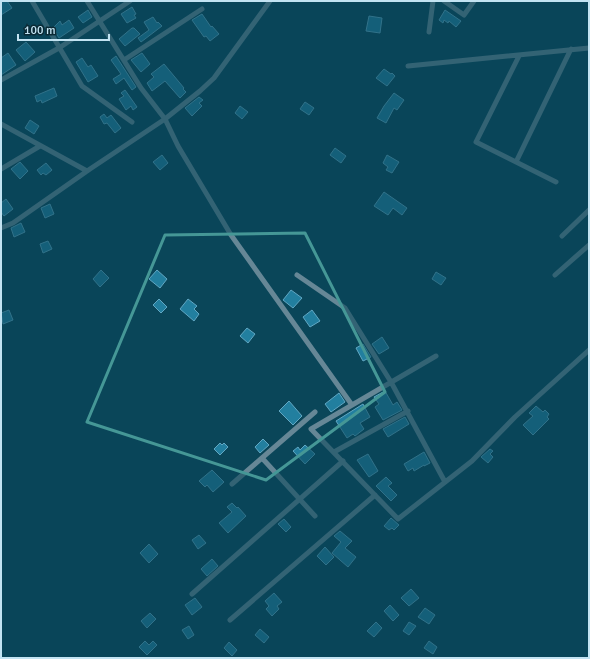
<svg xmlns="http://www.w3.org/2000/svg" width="590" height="659" font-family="Signika,sans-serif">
<rect width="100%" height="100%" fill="#0a4659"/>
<path fill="#227f9f" stroke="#61a7c3" d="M1 1H7L12 8 1 15Z
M132 7 136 14 134 15 136 18 127 23 121 14Z
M88 10 92 17 83 23 78 17Z
M445 10 461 21 456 27 449 21 448 23 444 20 443 23 439 20Z
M202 14 211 27 212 26 219 34 210 41 206 36 204 37 192 20Z
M369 16 382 18 380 33 366 31Z
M153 17 157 23 158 22 162 26 141 42 138 38 149 30 144 22Z
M69 20 74 28 59 38 53 28 60 21 62 25Z
M132 28H134L140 34 125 46 119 39Z
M26 42 35 52 25 61 16 50Z
M8 53 16 65 1 75V58Z
M142 53 150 64 141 72 131 60Z
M116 56 136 87 132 90 124 78 116 84 113 79 121 74 111 60Z
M82 58 88 67 91 65 98 76 88 82 76 62Z
M164 64 184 88 183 89 186 92 180 98 165 81 152 91 147 83 154 77 151 74Z
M384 69 391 74 392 73 395 76 387 86 376 78Z
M54 88 57 96 42 103 41 100 37 102 35 96Z
M125 90 137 107 133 110 131 106 126 110 119 99 124 96 121 93Z
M394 93 404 100 397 110 394 108 386 123 377 118 384 106Z
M199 97 203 100 199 103 202 106 192 116 185 108Z
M305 102 314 108 309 115 300 109Z
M240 106 248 112 242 119 235 113Z
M104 114 107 118 111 115 121 128 115 133 107 123 104 124 100 117Z
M30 120 39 126 34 134 25 128Z
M335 148 346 156 341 163 330 155Z
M162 155 168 163 160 170 153 162Z
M387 155 399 162 392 173 386 170 388 167 383 163Z
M20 162 28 171 20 179 11 169Z
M46 163 52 170 46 175 43 173 41 175 37 170Z
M384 192 407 208 402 215 393 208 388 215 374 206Z
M6 199 13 209 4 216 1 212V203Z
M50 204 54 214 45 218 41 208Z
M21 223 25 232 14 237 11 228Z
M48 241 52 249 43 253 40 244Z
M101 270 109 278 100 287 93 279Z
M157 270 167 279 160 288 149 279Z
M436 272 446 278 441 285 432 279Z
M291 290 302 298 293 308 283 300Z
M159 299 167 307 161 313 153 305Z
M188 299 197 306 194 309 199 314 194 321 180 309Z
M9 310 13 320 3 324 1 313Z
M312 310 320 321 310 327 303 317Z
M247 328 255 334 248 343 240 336Z
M382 337 389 348 379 354 372 344Z
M363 344 371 357 363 361 356 348Z
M385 391 393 405 397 402 402 410 383 420 375 407 379 404 374 397Z
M339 393 345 402 331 412 325 404Z
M289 401 302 416 293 425 279 411Z
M363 404 370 417 360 423 364 429 355 436 353 434 347 438 336 421Z
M536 406 543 412 545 410 549 414 547 417 549 419 533 435 523 425 533 416 529 413Z
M405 417 409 424 388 437 383 429Z
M263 439 269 445 260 453 255 447Z
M220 443 222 445 224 443 228 447 220 455 214 449Z
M305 445 315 454 305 464 293 451 298 447 300 450Z
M490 449 493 451 490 454 493 457 488 463 481 457Z
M424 452 430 463 424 466V465L414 471 413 468 408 471 404 464Z
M368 454 378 471 369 477 357 460Z
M212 470 224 482 213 492 207 485 205 487 199 481Z
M386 477 392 483 388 486 397 495 391 501 376 486Z
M232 503 237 508 238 507 246 516 228 533 219 523 232 512 227 507Z
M391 518 399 525 394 530 392 528 389 530 384 526Z
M284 519 291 527 286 532 278 524Z
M340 531 352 541 345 548 356 557 348 567 332 553 341 542 334 536Z
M199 535 206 543 198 549 192 540Z
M149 544 158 554 149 563 140 553Z
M325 547 334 557 326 565 317 556Z
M212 559 218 566 207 576 201 569Z
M411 589 419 598 409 606 401 598Z
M274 593 282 602 277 606 279 609 272 616 266 609 269 606 265 601Z
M195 598 202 607 192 615 185 605Z
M390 605 399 615 393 621 384 611Z
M425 608 435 615 429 624 418 617Z
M150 613 156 619 147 628 141 621Z
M376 622 382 628 374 637 367 631Z
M409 622 416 626 409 635 403 631Z
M189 626 194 635 188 639 182 630Z
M260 629 269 637 264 643 255 635Z
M145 641 149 645 153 641 157 645 147 655 139 647Z
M429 641 437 647 433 654 424 648Z
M229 642 237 650 232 656 224 648Z"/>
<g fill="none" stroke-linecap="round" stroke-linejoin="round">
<path stroke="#668796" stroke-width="5" d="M32 1 82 86 132 122
M87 1 141 88 165 119 178 146 231 235 352 405
M444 1 464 15 474 1
M429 32 433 1
M519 56 476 142 556 182
M124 60 202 9
M408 66 589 48
M1 80 59 48 130 1
M1 124 87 171
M516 162 571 49
M1 169 40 146
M1 228 13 223 90 169 165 119 200 91 214 78 270 1
M562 236 589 210
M297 275 345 308 391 382 445 482
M555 275 589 245
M436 356 311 429 398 519 472 461 515 417 589 350
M334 452 408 411
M262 458 315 516
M232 484 315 412
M192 594 343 461
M230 620 375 495"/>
</g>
<path d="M0 0H590V659H0ZM305 233 385 392 266 480 87 422 165 235Z" fill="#0a4659" fill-opacity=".55" fill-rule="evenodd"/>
<path fill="none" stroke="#459796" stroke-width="3" stroke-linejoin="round" d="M305 233 385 392 266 480 87 422 165 235Z"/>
<rect width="590" height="659" fill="none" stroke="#c2e3f2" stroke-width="4"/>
<path d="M18 34v6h91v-6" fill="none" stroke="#c2e3f2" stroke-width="2"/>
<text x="24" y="34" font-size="12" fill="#c2e3f2" stroke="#0b2a35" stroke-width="3" paint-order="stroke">100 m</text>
</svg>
